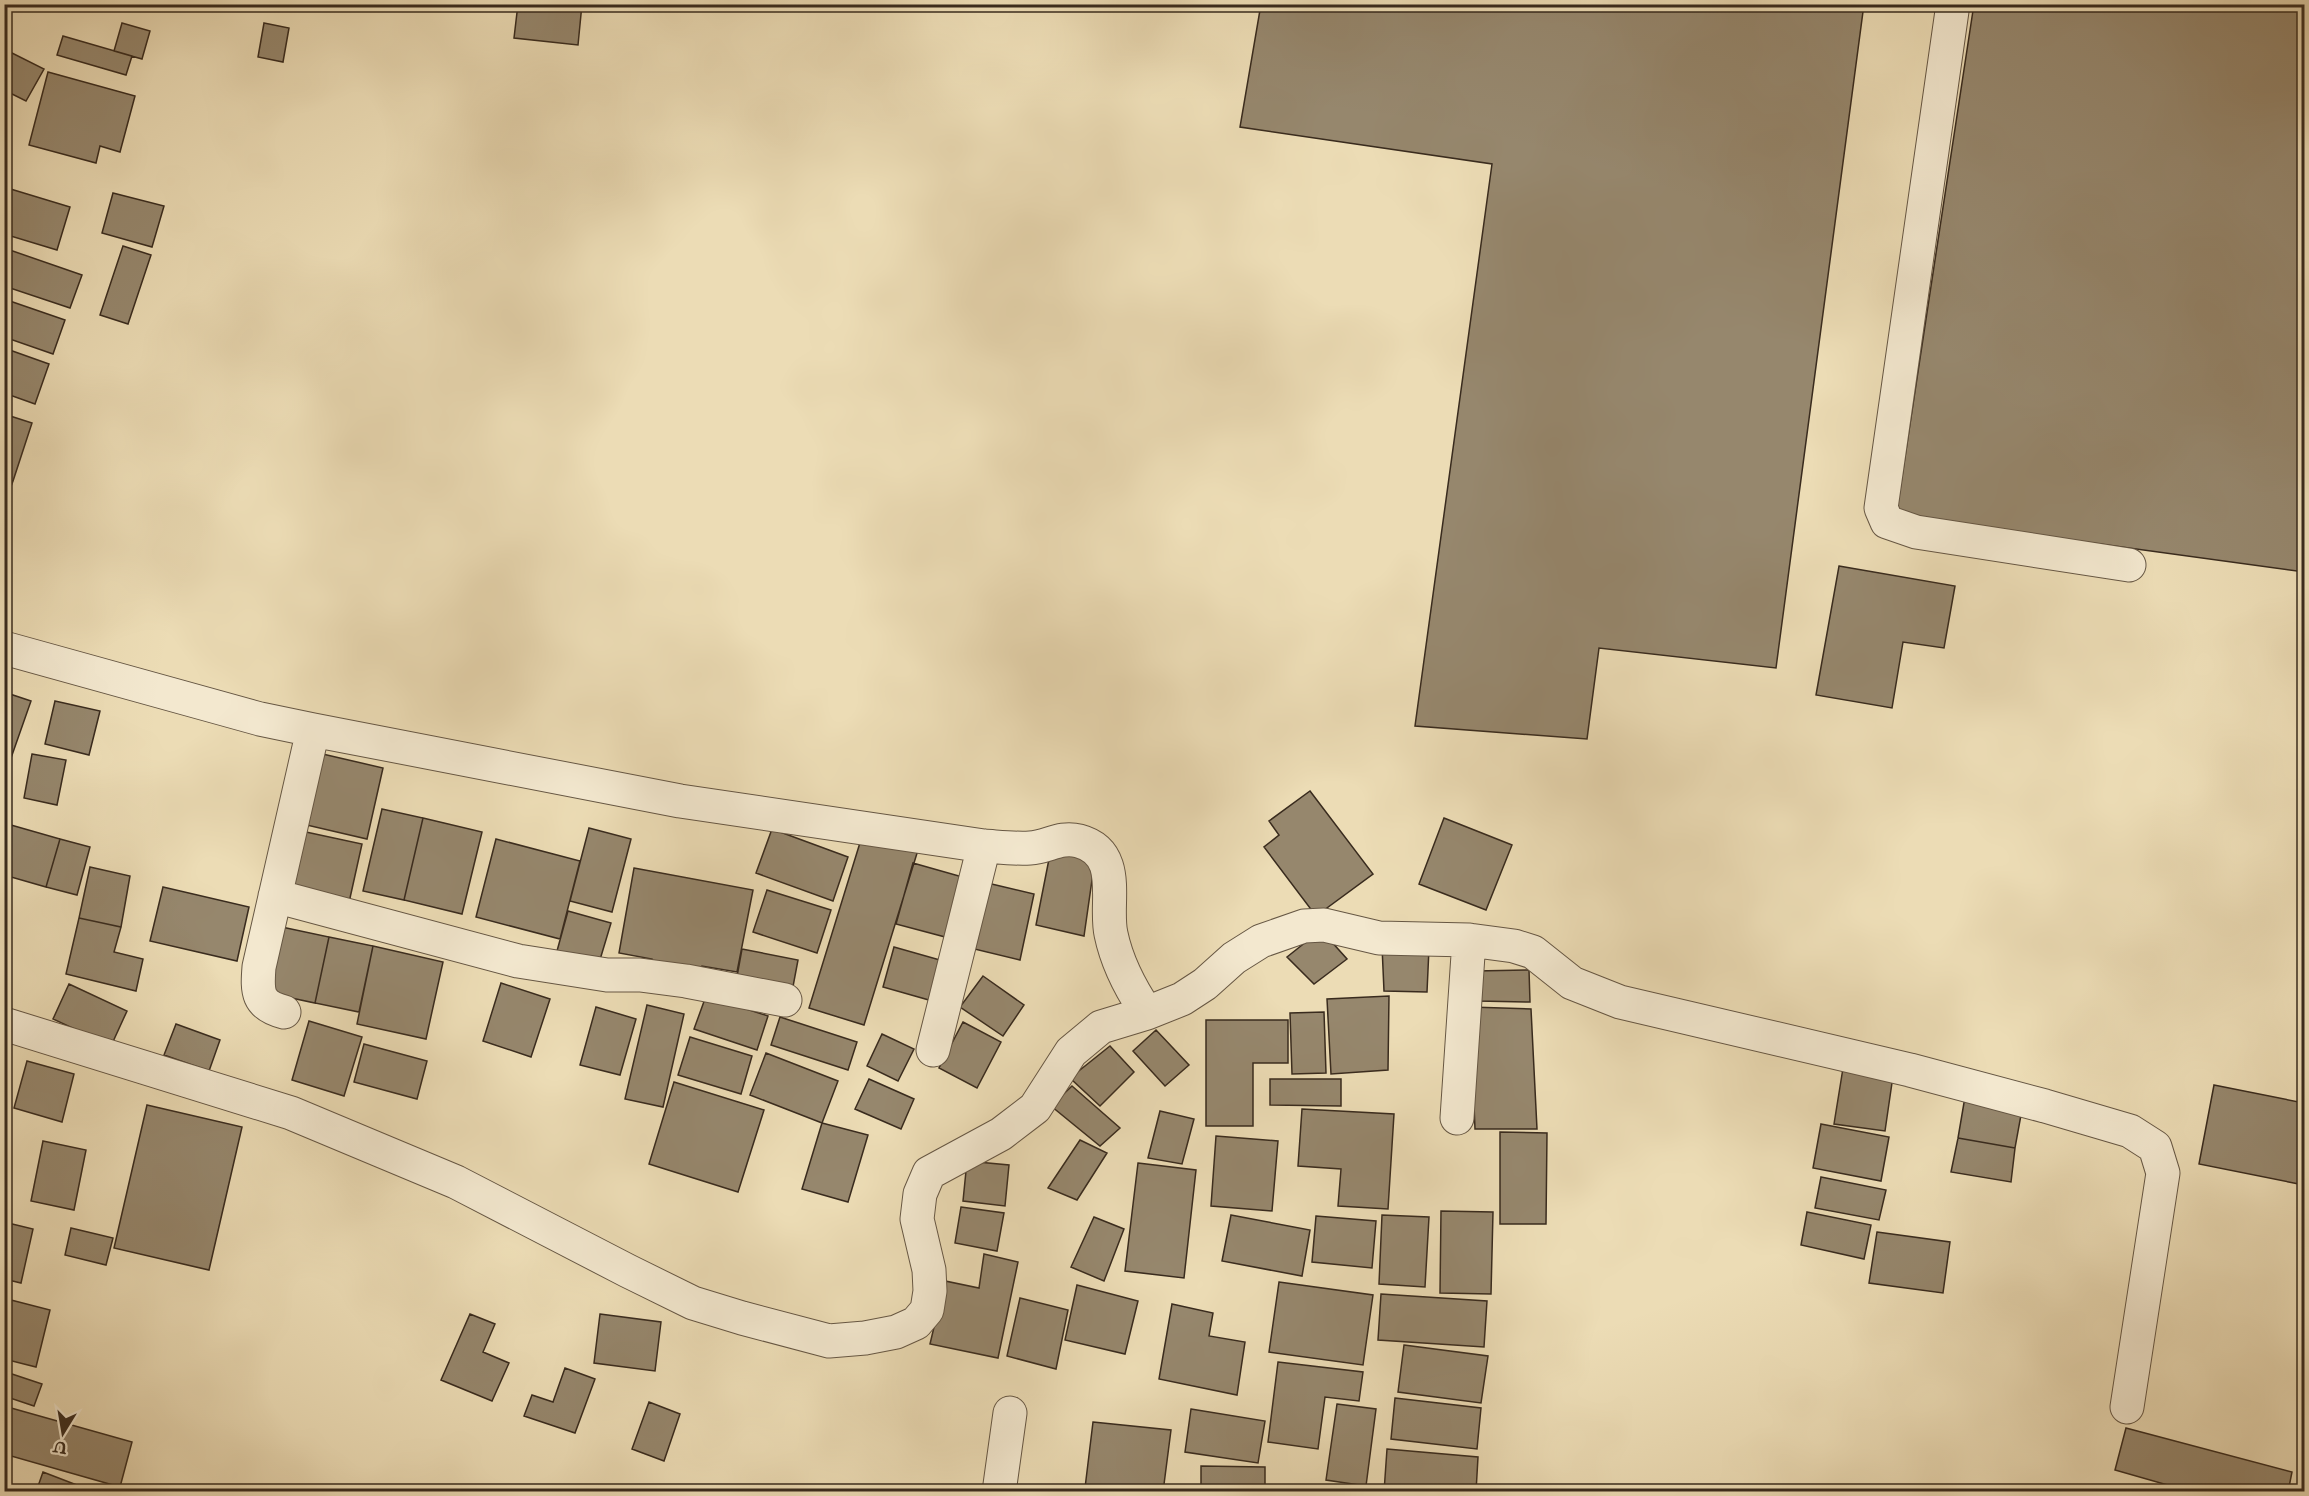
<svg xmlns="http://www.w3.org/2000/svg" width="2309" height="1496" font-family="'IM FELL English',serif">
<rect width="100%" height="100%" fill="#ecdcb5"/>
<filter id="stains"><feTurbulence type="fractalNoise" baseFrequency=".00333" numOctaves="4"/><feColorMatrix values="0 0 0 0 .2 0 0 0 0 .09 0 0 0 0 .02 0 0 0 .5 -.17"/></filter>
<radialGradient id="worn" r=".72"><stop offset=".6" stop-color="#630" stop-opacity="0"/><stop offset="1" stop-color="#630" stop-opacity=".3"/></radialGradient>
<path fill="#96876d" stroke="#392b1e" stroke-width="1.5" d="M106 4H131L130 11Z
M518 4H582L578 45 514 38Z
M1261 4H1864L1776 668 1599 648 1587 739 1415 726 1492 164 1240 127Z
M1974 4H2304V572L1896 516Z
M122 23 150 31 142 59 114 51Z
M264 23 289 28 283 62 258 57Z
M63 36 132 56 126 75 57 55Z
M4 49 44 69 26 101 4 90Z
M48 72 135 96 120 152 100 146 96 163 29 145Z
M4 187 70 207 57 250 4 234Z
M113 193 164 206 152 247 102 233Z
M123 246 151 255 128 324 100 315Z
M4 248 82 275 70 308 4 286Z
M4 299 65 320 53 354 4 337Z
M4 348 49 364 35 404 4 393Z
M4 414 32 423 13 481 4 479Z
M4 479 13 481 4 505Z
M1839 566 1955 586 1944 648 1903 642 1892 708 1816 695Z
M4 692 31 701 4 778Z
M55 701 100 711 89 755 45 744Z
M314 752 383 768 367 839 298 823Z
M32 754 66 760 57 805 24 798Z
M1310 791 1373 874 1316 916 1264 847 1279 835 1269 821Z
M382 809 423 818 404 900 363 891Z
M423 818 482 832 462 914 404 900Z
M1444 818 1512 845 1486 910 1419 884Z
M4 823 60 839 46 887 4 875Z
M589 828 631 839 612 912 570 901Z
M772 829 848 857 833 901 756 873Z
M306 832 362 844 348 907 292 895Z
M863 833 918 850 864 1025 809 1008Z
M60 839 90 847 77 895 46 887Z
M496 839 580 861 560 939 476 917Z
M1051 849 1095 859 1084 936 1036 925Z
M913 863 966 878 949 938 896 924Z
M90 867 130 876 121 927 79 918Z
M634 868 753 890 737 972 702 966 700 977 651 967 652 959 619 953Z
M979 881 1034 894 1020 960 962 946Z
M163 887 249 907 237 961 150 941Z
M767 890 831 910 817 953 753 932Z
M568 911 611 923 599 963 557 951Z
M79 918 121 927 114 952 143 959 136 991 66 974Z
M277 926 329 937 315 1003 263 992Z
M1321 930 1347 959 1314 984 1287 957Z
M329 937 373 946 359 1012 315 1003Z
M373 946 443 962 426 1039 357 1024Z
M1382 946 1429 948 1427 992 1384 991Z
M894 947 947 962 936 1002 883 987Z
M742 949 798 960 792 992 736 982Z
M1529 970 1530 1002 1478 1001 1476 971Z
M983 976 1024 1005 1003 1036 960 1007Z
M501 983 550 999 531 1057 483 1041Z
M69 984 127 1011 111 1046 53 1019Z
M706 996 768 1016 757 1050 694 1029Z
M1389 996 1388 1070 1331 1074 1327 999Z
M647 1005 684 1014 663 1107 625 1099Z
M596 1007 636 1019 620 1075 580 1065Z
M1470 1007 1531 1009 1537 1129H1475Z
M1324 1012 1326 1073 1292 1074 1290 1013Z
M780 1017 857 1042 848 1070 771 1045Z
M1206 1020H1288V1063H1253V1126H1206Z
M309 1021 362 1037 344 1096 292 1080Z
M963 1022 1001 1042 977 1088 939 1068Z
M176 1024 220 1040 209 1071 164 1055Z
M1156 1030 1189 1065 1165 1086 1133 1051Z
M882 1034 914 1049 898 1081 867 1066Z
M690 1037 752 1056 741 1094 678 1075Z
M364 1044 427 1061 417 1099 354 1082Z
M1110 1046 1134 1072 1100 1106 1070 1078Z
M766 1053 838 1081 822 1123 750 1095Z
M27 1061 74 1074 62 1122 14 1108Z
M1844 1062 1894 1069 1885 1131 1834 1124Z
M869 1079 914 1099 901 1129 855 1109Z
M1270 1079H1341V1106L1270 1105Z
M674 1082 764 1110 738 1192 649 1164Z
M2214 1085 2304 1103V1185L2199 1164Z
M1072 1086 1120 1128 1100 1146 1051 1106Z
M1966 1091 2023 1104 2015 1148 1958 1138Z
M147 1105 242 1127 209 1270 114 1248Z
M1302 1109 1394 1114 1388 1209 1338 1206 1341 1169 1298 1166Z
M1160 1111 1194 1119 1182 1164 1148 1158Z
M822 1123 868 1135 848 1202 802 1189Z
M1821 1124 1889 1137 1881 1181 1813 1168Z
M1500 1132 1547 1133 1546 1224H1500Z
M1216 1136 1278 1141 1272 1211 1211 1206Z
M1958 1138 2015 1148 2011 1182 1951 1172Z
M1080 1140 1107 1153 1077 1200 1048 1188Z
M43 1141 86 1150 74 1210 31 1201Z
M967 1161 1009 1165 1005 1206 963 1201Z
M1138 1163 1196 1170 1184 1278 1125 1271Z
M1821 1177 1886 1190 1879 1220 1815 1208Z
M961 1207 1004 1213 997 1251 955 1243Z
M1441 1211 1493 1212 1491 1294 1440 1293Z
M1807 1212 1871 1225 1864 1259 1801 1245Z
M1231 1215 1310 1230 1302 1276 1222 1261Z
M1382 1215 1429 1217 1425 1287 1379 1284Z
M1316 1216 1376 1221 1372 1268 1312 1262Z
M1094 1217 1124 1229 1104 1281 1071 1267Z
M4 1222 33 1229 21 1283 4 1279Z
M71 1228 113 1238 106 1265 65 1255Z
M1877 1232 1950 1242 1943 1293 1869 1283Z
M984 1254 1018 1262 998 1358 930 1344 945 1281 979 1288Z
M1279 1282 1373 1295 1363 1365 1269 1352Z
M1077 1285 1138 1301 1125 1354 1065 1340Z
M1381 1294 1487 1301 1484 1347 1378 1340Z
M1020 1298 1068 1310 1056 1369 1007 1356Z
M4 1299 11 1300 4 1326Z
M11 1300 50 1310 36 1367 4 1359V1326Z
M1172 1304 1213 1313 1209 1336 1245 1342 1237 1395 1159 1379Z
M470 1314 495 1324 483 1352 509 1363 492 1401 441 1380Z
M600 1314 661 1322 655 1371 594 1363Z
M1404 1345 1488 1356 1481 1403 1398 1392Z
M1278 1362 1363 1372 1359 1401 1325 1397 1318 1449 1268 1442Z
M565 1368 595 1379 575 1433 524 1416 532 1395 553 1402Z
M9 1373 42 1384 34 1406 4 1396V1385Z
M1395 1398 1481 1408 1477 1449 1391 1439Z
M649 1402 680 1414 664 1461 632 1449Z
M1337 1404 1376 1409 1366 1486 1326 1480Z
M4 1406 132 1442 120 1487 4 1454Z
M1191 1409 1265 1421 1258 1463 1185 1452Z
M1093 1422 1171 1430 1163 1492H1115L1085 1488Z
M2126 1428 2292 1472 2288 1492H2192L2115 1470Z
M1387 1449 1478 1457 1476 1492H1384Z
M1201 1466 1265 1467V1492L1201 1491Z
M43 1472 95 1492H36Z
M1288 1487 1321 1492H1287Z"/>
<g fill="none" stroke-linecap="round" stroke-linejoin="round">
<defs>
<path id="minor" d="M1953 4 1881 508 1887 522 1916 532 2129 565
M4 648 260 719 313 730 680 801 984 846C999 847 1015 849 1030 848 1048 847 1060 836 1079 841 1124 853 1104 904 1111 934 1117 963 1130 988 1147 1013L1182 999 1205 984 1234 958 1261 941 1304 926 1324 925 1379 938 1469 940 1514 946 1533 952 1572 983 1620 1002 1910 1070 2045 1106 2130 1131 2155 1147 2163 1173 2127 1407
M275 896 518 961 607 975H640L686 981 785 1000
M284 1012C257 1005 257 992 259 967L313 730
M4 1024 291 1113 456 1182 628 1271 693 1303 742 1318 829 1341 865 1338 896 1332 916 1323 927 1310 930 1291 929 1270 917 1219 920 1194 929 1173 1001 1134 1035 1108 1071 1052 1101 1027 1147 1013
M933 1050 984 846
M1457 1118 1469 940
M999 1492 1010 1413"/>
</defs>
<use href="#minor" stroke="#665744" stroke-width="35"/>
<use href="#minor" stroke="#f3e8cf" stroke-width="33"/>
</g>
<rect width="2309" height="1496" fill="none" stroke="#ecdcb5" stroke-width="24"/>
<rect x="6" y="6" width="2297" height="1484" fill="none" stroke="#392b1e" stroke-width="3"/>
<rect x="12" y="12" width="2285" height="1472" fill="none" stroke="#392b1e" stroke-width="1.5"/>
<g transform="translate(63 1433) rotate(191)" stroke="#f3e8cf" stroke-width="4.5" paint-order="stroke">
<path d="M0-4.5L10 22L0 15L-10 22Z" fill="#392b1e"/>
<text y="-9" font-size="16" font-weight="bold" text-anchor="middle" fill="#392b1e">U</text>
</g>
<rect width="100%" height="100%" filter="url(#stains)"/>
<rect width="100%" height="100%" fill="url(#worn)"/>
</svg>
